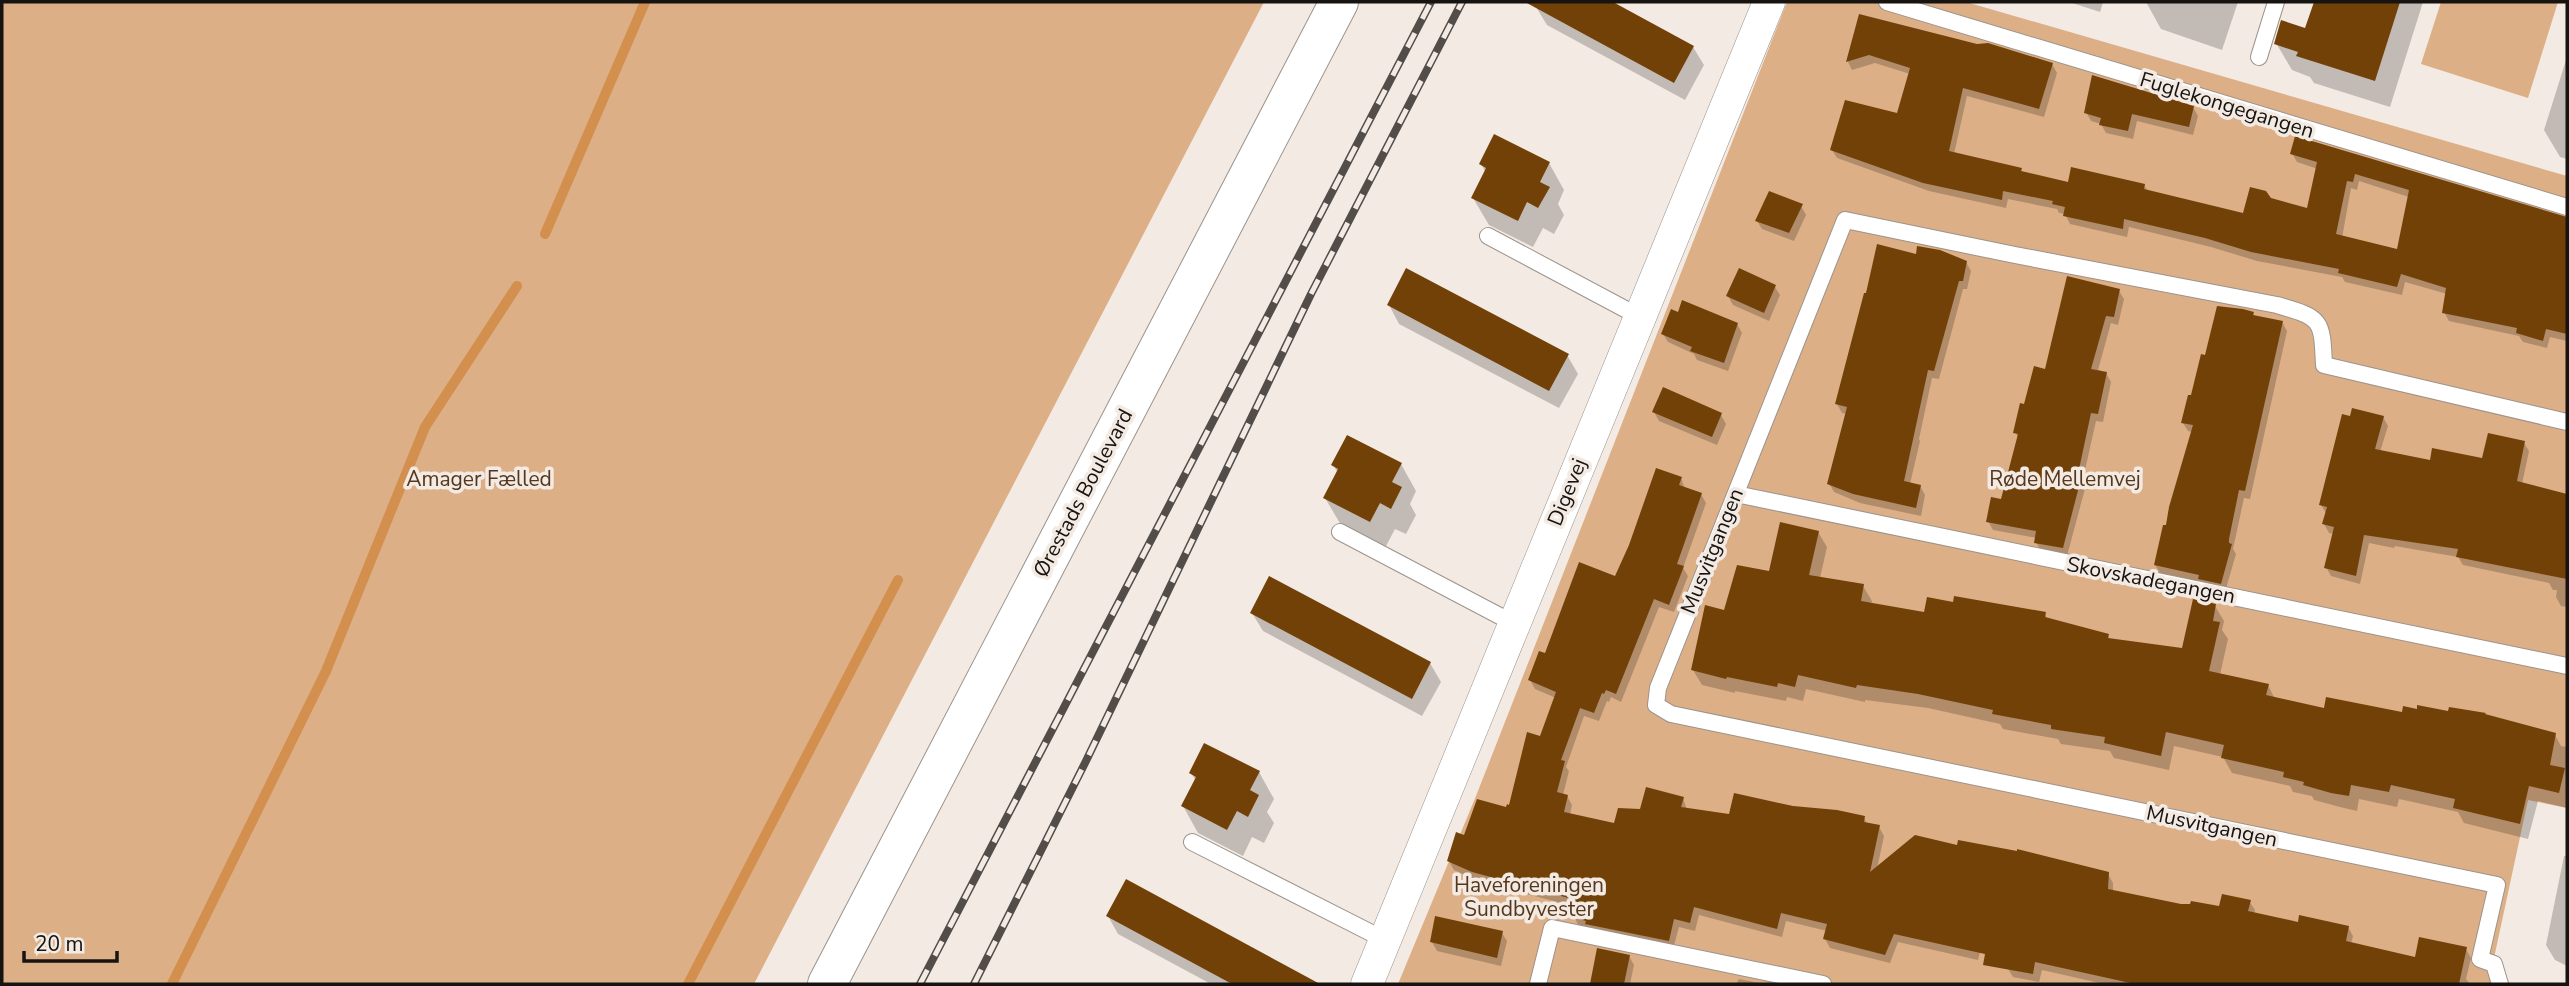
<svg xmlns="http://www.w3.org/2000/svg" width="2569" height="986" font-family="'Nunito Sans',sans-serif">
<rect width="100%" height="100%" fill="#f3eae3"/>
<path fill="#ddaf86" d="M2 2H1264L754 984H2Z
M1787 2H1966L2567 176V808L2528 800 2494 958 2491 984H1398L1476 796Z
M2441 2H2558L2528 98 2421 64Z"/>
<path fill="#0003" fill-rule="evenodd" d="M1539 2H1609L1693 47 1704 65 1685 100 1547 25 1536 7Z
M2069 2H2103L2100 12Z
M2146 2H2238L2222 50 2161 29Z
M2316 2H2423L2390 107 2314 83 2310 77 2292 70 2276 43 2306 31Z
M1860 16 2052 64 2057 73 2044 117 1967 96 1954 154 2021 169 2023 173 2069 184 2144 185 2148 192 2244 215 2270 199 2308 210 2318 169 2297 162 2292 153 2296 138 2567 220V341L2550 337 2547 348 2523 342 2519 336 2449 321 2444 312 2447 294 2405 282 2402 295 2345 282 2342 277 2257 261 2211 247 2129 227 2127 237 2070 224 2065 214 2059 213 2057 209 2008 199 2006 208 1929 191 1837 158 1832 150 1898 116 1910 74 1875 63 1852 70 1848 62ZM2359 181 2409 197 2399 251 2342 238 2351 188 2357 190Z
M2567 57V159L2560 157 2544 130Z
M2193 107 2198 116 2193 135 2137 121 2133 139 2106 133 2101 124 2091 121 2086 112Z
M1549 163 1564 190 1558 204 1564 215 1554 234 1543 228 1533 247 1489 225 1473 198 1486 173 1481 164Z
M1801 206 1806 215 1794 241 1762 229 1757 221Z
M1917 256 1966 262 1971 271 1967 289H1963L1939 379 1932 378 1919 439 1920 441 1910 484 1920 486 1925 495 1921 516 1860 503 1834 492 1829 483 1847 414 1842 413 1837 404Z
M1775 287 1780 295 1769 321 1733 305 1728 296Z
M2119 291 2124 299 2118 325 2111 323 2098 370 2106 373 2111 382 2103 422 2096 421 2083 479 2086 485 2067 556 2041 551 2036 542 2037 538 1993 530 1988 521 2003 501 2019 439 2015 432 2025 406 2046 371Z
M1389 305 1567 355 1578 374 1559 408 1399 324Z
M2253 313 2255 317 2282 322 2287 331 2250 499 2244 498 2233 549 2236 554 2225 592 2205 587 2202 582 2160 573 2155 565 2192 432 2188 431 2183 423 2207 357Z
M1737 324 1742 333 1728 371 1697 360 1694 354 1668 342 1663 334Z
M1654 412 1721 415 1726 424 1717 445 1659 421Z
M2383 417 2388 426 2380 452 2432 462 2484 460 2524 443 2529 451 2522 484 2566 496 2567 491V607L2561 606 2556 597 2557 590H2553L2549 583 2463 565 2458 557 2395 546 2394 548 2369 543 2360 584 2331 576 2326 567 2334 534 2329 533 2324 524 2327 515 2321 505Z
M1401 464 1416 491 1410 504 1416 515 1406 534 1395 529 1385 548 1341 525 1325 498 1338 473 1333 465Z
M1681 478 1685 489 1701 494 1706 503 1683 568 1688 576 1674 612 1659 607 1621 702 1611 697 1609 702 1607 701 1599 721 1584 716 1566 767 1569 771 1563 795 1567 796 1572 805 1570 815 1615 825 1641 810 1683 798 1687 810 1730 816 1792 807 1864 818 1868 825 1879 827 1884 836 1877 869 2108 874 2113 883V891L2180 905 2221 908 2249 901 2255 910 2254 914 2299 924 2348 927 2353 936 2351 944 2417 959 2466 949 2471 958 2466 979 2470 984H2104L2042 970 2039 982 2013 977 2008 969 1990 913 1978 960 1898 942 1890 963 1830 948 1825 939 1827 931 1786 921 1782 937 1699 915 1695 931 1679 927 1673 949 1579 926 1574 917 1576 907 1478 881 1454 870 1449 861 1466 838 1510 807 1541 738 1556 698 1535 689 1530 680 1546 656 1616 578Z
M1818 532 1827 547 1820 578 1863 586 1872 601 1871 604 1925 614H2045L2048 620 2108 636 2110 640 2183 650 2215 606 2224 621 2222 630 2228 639 2220 675 2268 685 2275 699 2325 710 2404 714 2555 735 2561 746 2567 747V808L2538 801 2528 839 2464 823 2458 812 2399 799 2397 807 2359 799 2357 811 2340 807 2314 800 2312 796 2293 792 2290 786 2232 773 2223 757 2174 746 2169 770 2114 758 2110 751 2061 744 2058 739 2003 729 2000 724 1928 708 1865 700V702L1806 689 1803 701 1787 697 1786 701 1735 691V693L1702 685 1693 670 1726 612Z
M1252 613 1430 663 1441 682 1422 716 1263 631Z
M1259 772 1274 799 1267 812 1274 823 1264 843 1252 837 1243 856 1198 833 1183 806 1196 781 1191 773Z
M2567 853V966L2555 960 2546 945 2564 856H2566Z
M1126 881 1316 984H1211L1118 934 1108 916Z
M1502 933 1507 941 1501 966 1437 951 1432 942Z
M1599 950 1629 956 1634 965 1630 984H1592Z
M1739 979 1764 984H1736Z"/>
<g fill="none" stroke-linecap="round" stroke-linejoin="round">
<path stroke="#d38f4e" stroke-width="10" d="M545 234 645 2
M172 984 326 671 425 427 517 286
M688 984 898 580"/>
</g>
<path fill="#724108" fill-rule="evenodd" d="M1525 2H1613L1694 46 1674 83Z
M2314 2H2400L2375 81 2296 56 2298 52 2274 44 2281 20 2305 28Z
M1859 14 1977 44 1988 43 2053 63 2039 109 1963 88 1949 151 2022 168 2021 171 2068 182 2071 167 2145 184 2144 189 2243 213 2250 187 2266 191 2271 198 2307 208 2317 162 2290 154 2295 136 2567 217V334L2546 329 2543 341 2516 333 2517 328 2442 313 2446 288 2401 274 2397 287 2338 273 2339 269 2251 252 2205 238 2124 219 2123 229 2063 216 2065 207 2052 204 2053 201 2003 191 2002 200 1923 183 1830 150 1845 100 1897 113 1910 68 1869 55 1846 62ZM2355 174 2409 190 2397 249 2336 234 2347 181 2353 182Z
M2092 75 2194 106 2189 127 2132 114 2128 131 2099 125 2101 118 2084 113Z
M1494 134 1550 162 1540 182 1550 187 1538 208 1527 202 1518 221 1471 198 1486 168 1479 164Z
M1769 191 1803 204 1789 233 1755 221Z
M1877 244 1916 254 1917 246 1940 250 1967 261 1963 281H1959L1934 371 1928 370 1904 481 1921 485 1916 508 1853 494 1827 484 1847 407 1835 404 1864 293H1866Z
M1406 268 1569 354 1549 391 1387 305Z
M1739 268 1776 285 1764 313 1726 296Z
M2067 276 2120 289 2114 317 2106 316 2091 369 2107 372 2098 414 2091 413 2078 474 2082 475 2063 548 2034 543 2036 531 1986 522 1991 497 2001 499 2018 434 2013 433 2020 403 2024 404 2034 366 2045 369Z
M1682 300 1738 323 1724 363 1690 351 1692 347 1661 334 1671 309 1678 312Z
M2217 306 2243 309 2254 312 2253 315 2283 321 2245 491 2239 490 2229 539V543L2232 544 2221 584 2198 579 2199 575 2154 565 2163 525H2166L2169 507 2193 425 2181 423 2188 395H2191L2201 354 2205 355Z
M1663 387 1722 413 1712 437 1652 412Z
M2352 408 2384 416 2375 449 2430 460 2432 448 2482 458 2488 433 2525 441 2517 481 2567 494V579L2456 557 2458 549 2364 535 2356 576 2324 568 2334 527 2322 524 2327 507 2319 505 2342 414 2350 416Z
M1347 435 1402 463 1392 482 1402 487 1391 509 1380 503 1370 522 1323 498 1338 469 1331 465Z
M1656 468 1682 477 1679 485 1702 493 1677 564 1684 566 1669 605 1654 599 1616 694 1606 690 1604 694 1602 693 1594 713 1580 708 1561 760 1565 761 1557 792 1568 795 1564 812 1614 823 1618 808 1640 809 1646 787 1684 797 1681 807 1729 814 1734 793 1793 806 1837 810 1865 816 1864 822 1880 825 1870 872 1915 835 1957 845 1958 840 2017 851V849L2109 872 2108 889 2181 904H2190L2191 901 2219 906 2222 894 2251 900 2248 911 2298 922 2299 915 2349 926 2346 941 2415 957 2419 937 2467 947 2459 984H2135L2035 962 2033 974 1983 965 1985 954 1894 934 1885 955 1823 939 1827 924 1781 913 1777 929 1694 907 1690 923 1674 919 1669 941 1585 924 1586 921 1572 917 1576 900 1472 872 1447 861 1456 832 1464 835 1477 799 1506 807 1507 804 1509 805 1527 732 1540 736 1556 692 1528 680 1539 651 1545 653 1579 562 1615 576 1629 545Z
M1780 522 1819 531 1809 575 1864 584 1861 601 1924 612 1927 597 1953 602 1954 596 2046 612 2045 617 2109 634 2108 638 2182 648 2193 599 2216 604 2213 621 2220 622 2209 671 2269 684 2266 695 2324 708 2326 697 2402 712 2403 706 2417 709V705L2448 711 2449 707 2486 713 2485 714 2556 733 2550 765 2565 768 2559 793 2529 786 2520 824 2453 808 2455 799 2391 785 2389 792 2351 785 2349 796 2331 793 2303 785 2304 782 2283 777 2284 772 2221 758 2224 745 2166 732 2161 756 2104 743 2105 737 2051 729V725L1992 714 1993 710 1918 694 1857 685 1856 688 1798 675 1795 687 1778 683 1777 687 1727 677 1726 679 1691 670 1705 605 1724 610 1737 565 1769 571Z
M1269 576 1431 662 1412 699 1250 613Z
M1204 743 1260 771 1250 790 1259 795 1248 817 1237 811 1227 830 1181 806 1196 777 1189 773Z
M1126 879 1320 984H1232L1106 916Z
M1435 916 1503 931 1497 958 1430 942Z
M1597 948 1630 955 1624 984H1590Z"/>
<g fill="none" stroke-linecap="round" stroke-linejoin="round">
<defs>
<path id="service" d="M1887 2 2567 207
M2259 57 2276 2
M1488 236 1640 317
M1736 494 2567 666
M1340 532 1513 623
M1192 842 1385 940
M1538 984 1552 928 1823 984
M2500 984 2494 964 2480 959 2497 885 1671 714 1656 705 1658 688 1845 220 2015 255 2277 305C2322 318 2322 319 2324 365L2567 422"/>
<path id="minor" d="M1367 984 1769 2"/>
<path id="tertiary" d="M827 984 1339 2"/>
</defs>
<use href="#service" stroke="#9b938c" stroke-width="18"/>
<use href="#minor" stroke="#9b938c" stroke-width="33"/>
<use href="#tertiary" stroke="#9b938c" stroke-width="40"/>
<use href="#service" stroke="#fff" stroke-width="16"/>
<use href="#minor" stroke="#fff" stroke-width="32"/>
<use href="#tertiary" stroke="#fff" stroke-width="38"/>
<defs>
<path id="rail" d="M920 984 1431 2
M974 984 1085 763 1311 294 1462 2"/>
</defs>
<use href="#rail" stroke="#524d49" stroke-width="8"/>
<use href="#rail" stroke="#f3eae3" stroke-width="5" stroke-dasharray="16" stroke-linecap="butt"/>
</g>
<g text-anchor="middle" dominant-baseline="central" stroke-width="7" stroke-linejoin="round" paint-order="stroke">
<g font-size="21" fill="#161310" stroke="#f3eae3">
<text transform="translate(2227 105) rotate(17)">Fuglekongegangen</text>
<text transform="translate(1567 492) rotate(-68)">Digevej</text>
<text transform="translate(1083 493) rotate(-62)">Ørestads Boulevard</text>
<text transform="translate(1712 551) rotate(-68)">Musvitgangen</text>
<text transform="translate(2151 580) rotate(11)">Skovskadegangen</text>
<text transform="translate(2212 826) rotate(12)">Musvitgangen</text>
</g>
<g font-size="21" fill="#54371c" stroke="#f3eae3">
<text x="479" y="479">Amager Fælled</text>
<text x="2065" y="479">Røde Mellemvej</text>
<text x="1529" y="885">Haveforeningen<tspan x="1529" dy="24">Sundbyvester</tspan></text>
</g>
</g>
<rect width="2569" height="986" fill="none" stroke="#161310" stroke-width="7"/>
<path d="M24 951v10h93v-10" fill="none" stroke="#161310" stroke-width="3.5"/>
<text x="35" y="951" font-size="21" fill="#161310" stroke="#f3eae3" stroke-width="5" paint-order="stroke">20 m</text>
</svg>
